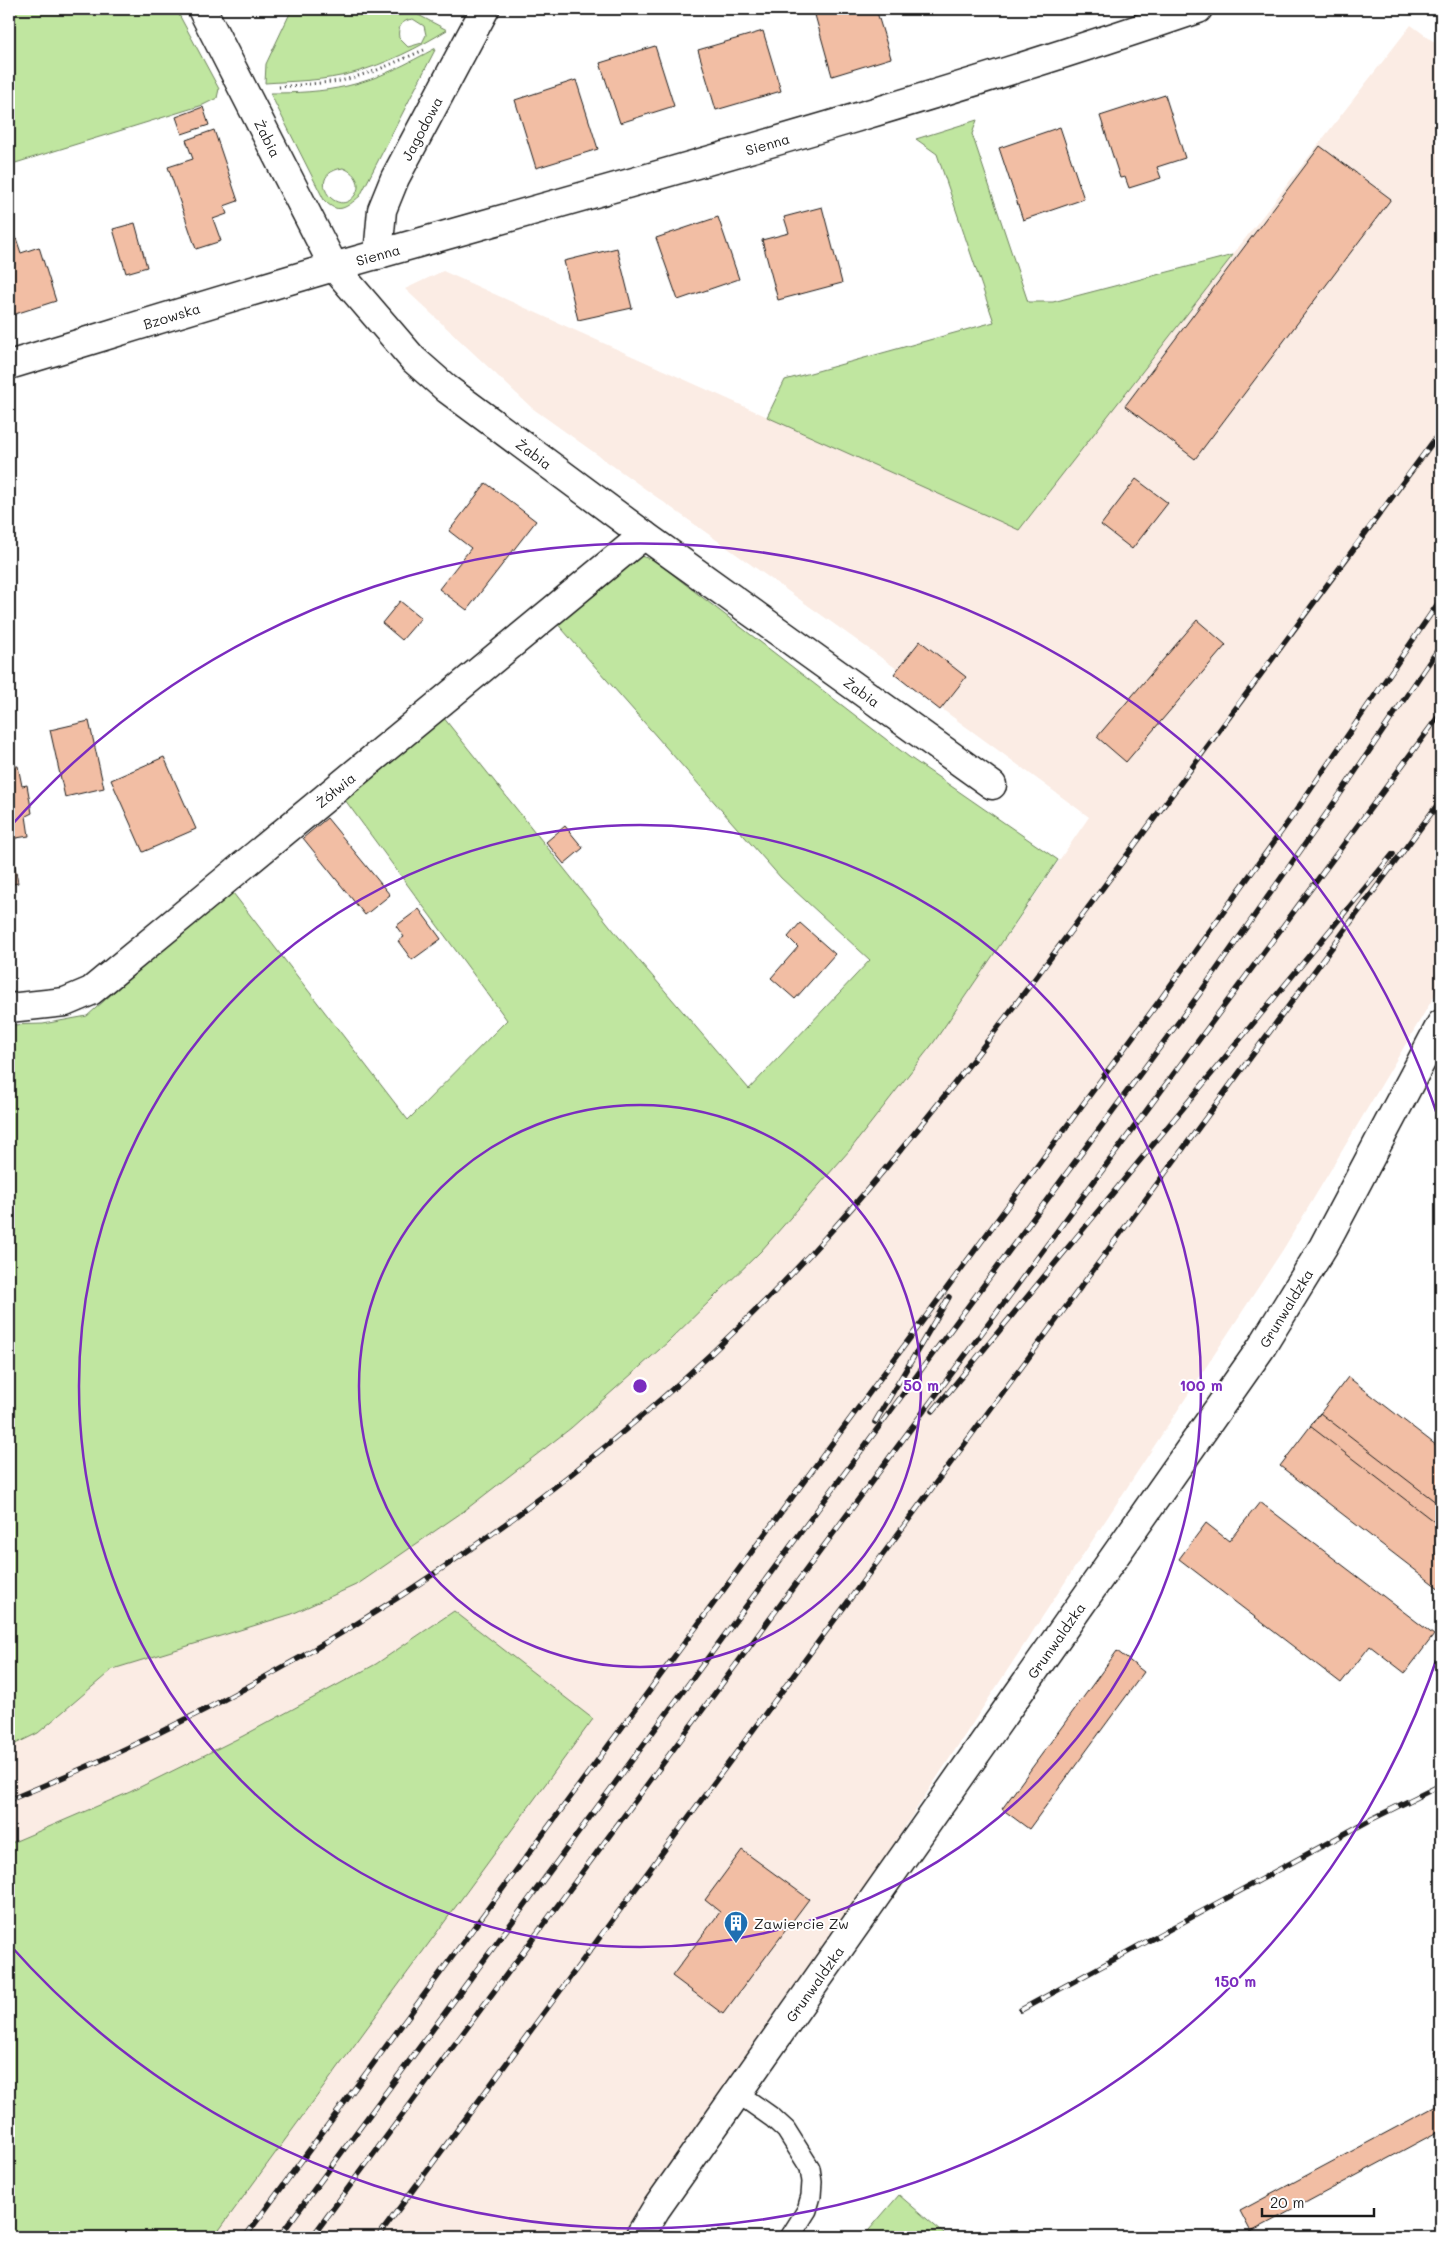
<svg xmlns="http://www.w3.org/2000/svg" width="1450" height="2246" font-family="Mali,sans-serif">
<rect width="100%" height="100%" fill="#fff"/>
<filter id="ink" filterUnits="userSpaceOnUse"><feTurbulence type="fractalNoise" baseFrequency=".02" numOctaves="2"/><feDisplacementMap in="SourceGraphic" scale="10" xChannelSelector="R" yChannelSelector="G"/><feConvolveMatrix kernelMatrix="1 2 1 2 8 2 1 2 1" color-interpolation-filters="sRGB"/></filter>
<g filter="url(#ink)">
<path fill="#fbece4" d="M1411 25 1441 47V985L1284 1248 710 2124 630 2237H214L592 1719 454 1611 376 1664 243 1736 130 1792 9 1844V1747L38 1733 113 1669 292 1614 358 1584 464 1511 571 1428 668 1342 761 1251 849 1151 934 1042 1089 817 894 674 897 669 532 408 405 289 443 271 1019 530Z"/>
<path fill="#c0e6a0" stroke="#6e815e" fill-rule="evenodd" d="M9 9H176L219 89 217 98 203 105 9 165Z
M292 9H407L447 30C418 48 386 64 353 73 325 81 294 81 265 83L266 64ZM413 19 424 26 426 35 422 43 408 47 399 38C397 27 402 20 413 19Z
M436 48 360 196C346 208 338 215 324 200L270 93C296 93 322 92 347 86 379 79 408 63 436 48ZM343 168C354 172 363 183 355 195 337 221 303 174 343 168Z
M977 120 972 134 1028 302H1053L1233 255 1019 530 767 417 785 380 994 322 937 154 916 139Z
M637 555 654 560 909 757 1058 860 934 1042 849 1151 761 1251 668 1342 571 1428 464 1511 358 1584 292 1614 113 1669 38 1733 9 1747V1025L43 1024 87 1016 230 889 408 1120 507 1020 345 800 443 717 618 936 749 1089 870 960 781 878 555 621Z
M454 1611 593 1719 214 2237H9V1844L130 1792 243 1736 376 1664Z
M899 2195 948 2237H863Z"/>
<path fill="#f2bea4" stroke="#1c1c1c" d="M839 9H876L891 58 832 76 815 15Z
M763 31 781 91 716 110 698 50Z
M655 46 674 106 620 123 600 63Z
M576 80 598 149 536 168 515 100Z
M1165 95 1185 158 1157 167 1161 178 1129 188 1125 177 1120 178 1100 116Z
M203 107 209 125 182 134 176 117Z
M1060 127 1084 199 1023 220 999 148Z
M214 130 238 201 224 206 227 214 213 219 221 241 196 249 168 167 193 159 186 140Z
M1320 146 1391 199 1195 459 1125 406Z
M822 207 842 283 778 300 762 240 789 233 784 217Z
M718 217 739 279 678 300 656 238Z
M135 223 147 267 126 273 113 229Z
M16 238 21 253 39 247 56 301 9 316V240Z
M617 248 632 308 578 320 564 261Z
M1136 479 1168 503 1132 549 1101 525Z
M486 483 536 521 467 610 439 589 471 548 449 531Z
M400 601 421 618 402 640 382 623Z
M1197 620 1226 645 1126 762 1097 737Z
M920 641 966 677 940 710 894 674Z
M89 721 104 788 65 797 50 730Z
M164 757 196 829 143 852 111 780Z
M18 766 22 786 27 785 32 813 26 816 29 836 10 839 18 883 9 885V767Z
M327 818 390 895 365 915 303 838Z
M565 826 583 848 564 864 546 842Z
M419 909 441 939 412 960 398 941 404 937 396 926Z
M800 923 835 954 795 999 771 978 798 947 788 937Z
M1348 1377 1441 1449V1590L1280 1466Z
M1320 1413 1441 1506V1527L1310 1426Z
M1260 1502 1434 1635 1405 1673 1370 1646 1341 1683 1179 1559 1206 1523 1229 1541Z
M1117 1651 1144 1672 1029 1829 1002 1809Z
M742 1850 809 1899 723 2014 672 1976 720 1912 705 1900Z
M1441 2047V2066L1434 2051Z
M1438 2105 1441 2111V2130L1251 2232 1240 2211Z"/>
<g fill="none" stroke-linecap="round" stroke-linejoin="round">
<defs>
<path id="service" d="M739 2094 773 2118 786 2130 810 2168 812 2182 811 2196 807 2210 790 2237"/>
<g id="minor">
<path id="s1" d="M202 9 334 267 413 359 447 389 644 535 992 785"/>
<path id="s2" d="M378 255 382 210 395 178 485 9"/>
<path id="s3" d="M9 365C118 332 227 298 337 266 625 184 915 106 1198 9"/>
<path id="s4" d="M9 1008 65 1002 91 991 644 535"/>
<path id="s5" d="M639 2237 656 2209 1261 1348 1323 1247 1441 1024"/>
</g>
</defs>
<use href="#service" stroke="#1c1c1c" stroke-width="22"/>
<use href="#minor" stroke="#1c1c1c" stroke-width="31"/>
<path stroke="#1c1c1c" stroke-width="3" stroke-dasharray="1 4" stroke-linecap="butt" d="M279 87 341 81 375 71 424 50"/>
<use href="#service" stroke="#fff" stroke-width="19"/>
<use href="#minor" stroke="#fff" stroke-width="28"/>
<defs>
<path id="rail" d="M933 1411 1393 854
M875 1422 949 1297
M9 1800C320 1673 609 1479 834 1228 937 1112 1029 987 1122 862 1228 718 1334 574 1441 431
M1021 2010 1370 1820 1441 1785
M245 2237 1160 1000 1291 818 1441 599
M279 2237 1200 993 1336 800 1441 645
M312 2237 1441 713
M378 2237 1441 800"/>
</defs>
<use href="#rail" stroke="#1c1c1c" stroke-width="5.5"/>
<use href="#rail" stroke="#fff" stroke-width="4" stroke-dasharray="11" stroke-linecap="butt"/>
</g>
</g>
<g fill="none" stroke="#7b2cbf" stroke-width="2.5">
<circle cx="640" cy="1386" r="281"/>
<circle cx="640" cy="1386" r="561"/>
<path d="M1441 1646A842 842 0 0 1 9 1944M9 828A842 842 0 0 1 1441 1126"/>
</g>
<defs>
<symbol id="building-pin" viewBox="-11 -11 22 30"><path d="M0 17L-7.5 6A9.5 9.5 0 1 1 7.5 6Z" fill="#1f6fb2" stroke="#fff"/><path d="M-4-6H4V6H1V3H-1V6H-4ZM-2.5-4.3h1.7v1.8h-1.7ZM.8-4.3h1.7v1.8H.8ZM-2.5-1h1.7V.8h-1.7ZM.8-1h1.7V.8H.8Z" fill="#fff"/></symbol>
</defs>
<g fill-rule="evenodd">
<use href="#building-pin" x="722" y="1909" width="28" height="38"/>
</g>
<g text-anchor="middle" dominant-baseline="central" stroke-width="4" stroke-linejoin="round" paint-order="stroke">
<g font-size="14" fill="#1c1c1c" stroke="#fff">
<text stroke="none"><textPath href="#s2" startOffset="136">Jagodowa</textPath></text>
<text stroke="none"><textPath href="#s1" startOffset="145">Żabia</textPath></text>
<text stroke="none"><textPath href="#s3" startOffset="790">Sienna</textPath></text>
<text stroke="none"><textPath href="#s3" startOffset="385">Sienna</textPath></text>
<text stroke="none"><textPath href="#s3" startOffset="170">Bzowska</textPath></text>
<text stroke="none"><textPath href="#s1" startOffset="565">Żabia</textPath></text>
<text stroke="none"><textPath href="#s1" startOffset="970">Żabia</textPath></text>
<text stroke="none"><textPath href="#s4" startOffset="401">Żółwia</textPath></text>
<text stroke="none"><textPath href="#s5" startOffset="1132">Grunwaldzka</textPath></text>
<text stroke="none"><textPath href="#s5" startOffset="728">Grunwaldzka</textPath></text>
<text stroke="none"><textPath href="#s5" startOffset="308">Grunwaldzka</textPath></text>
</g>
<g font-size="14" fill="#1c1c1c" stroke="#fff" text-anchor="start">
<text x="754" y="1923">Zawiercie Zw</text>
</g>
</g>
<circle cx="640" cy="1386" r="8" fill="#7b2cbf" stroke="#fff" stroke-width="2.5"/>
<g font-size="15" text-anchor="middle" font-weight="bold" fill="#7b2cbf" stroke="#fff" stroke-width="4" stroke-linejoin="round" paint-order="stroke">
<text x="921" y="1391">50 m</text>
<text x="1201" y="1391">100 m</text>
<text x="1235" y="1987">150 m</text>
</g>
<rect width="1450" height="2246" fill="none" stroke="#fff" stroke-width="30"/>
<rect x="15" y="15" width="1420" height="2216" fill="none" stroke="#1c1c1c" stroke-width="2" filter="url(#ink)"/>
<path d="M1262 2208v8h112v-8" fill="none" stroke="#1c1c1c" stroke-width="2.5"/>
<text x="1270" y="2208" font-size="15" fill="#1c1c1c" stroke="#ffffff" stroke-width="4" paint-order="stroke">20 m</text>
</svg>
